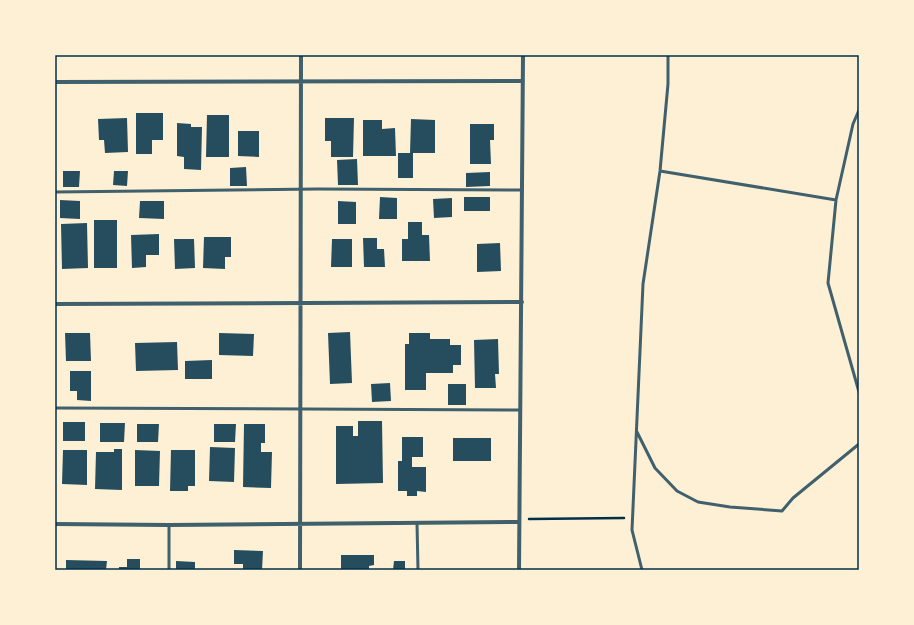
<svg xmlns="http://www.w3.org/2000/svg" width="914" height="625" font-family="Quicksand,sans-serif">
<rect width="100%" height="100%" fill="#fdf0d5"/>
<path fill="#264d5e" d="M136 113H163V140H152V154H136Z
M207 115H229V157H206Z
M127 118 128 152 105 153 104 140H99L98 119Z
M325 118H354L353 157H331V141H325Z
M411 119 435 120V153H413V178H398V153H410Z
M363 120H382V129L395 128 396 156H363Z
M177 123 191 124V127H202L201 170 184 169V157L177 156Z
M470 124H494V140H490L491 164H470Z
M238 131H259V157L238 156Z
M357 159 358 185H338L337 160Z
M246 167 247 186H230V168Z
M63 171H80L79 187H63Z
M114 171H128L127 186 113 185Z
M490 172V186L466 187V173Z
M380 197 397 198V219H379Z
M464 197H490V211H464Z
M452 198V217L434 218 433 199Z
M60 200 80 201V219L60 218Z
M140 201H164V219L139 218Z
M338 201 356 202V224H338Z
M94 220H117V268H94Z
M408 222H422V235H429L430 261H402V239H408Z
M87 223 88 268 62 269 61 224Z
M159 234V255H146V267L132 268 131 235Z
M204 237H231V257H225V269L203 268Z
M363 238H377V249H384L385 267H364Z
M174 239H194L195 268 175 269Z
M332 239H352V267H331Z
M500 243 501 271 477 272V244Z
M350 332 352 383 330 384 328 333Z
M65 333H90L91 361H66Z
M219 333 254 334 253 356 219 355Z
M409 333H430V339H450V345H461V365H453V373H426V390H405V344H409Z
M498 339 499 374H495L496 388H475L474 340Z
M177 342 178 370 136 371 135 343Z
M212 360V379H185V361Z
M70 371H91V401L77 400V391H70Z
M390 383 391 401 372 402 371 384Z
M448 384H466V405H448Z
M358 421H382L383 483 336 484V426H353V436H358Z
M63 422H85V441H63Z
M100 423H125L124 442H100Z
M137 424H159L158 442H137Z
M214 424H236L235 442H214Z
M244 424H265V443H261V452H272L271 488 243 487Z
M402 437H423V457H412V467H426V492L417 491V496H407V491H398V461H402Z
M453 438H491V461H453Z
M210 447 235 448 234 482 209 481Z
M114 449H122V490L95 489 96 452H114Z
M63 450H87V485L62 484Z
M135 450 160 451 159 486H135Z
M171 450H195V486H188V491H170Z
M234 550 263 551 262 570H243V564H234Z
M341 555H374V565L369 566V570H341Z
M127 559H140V570H119V567H127Z
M66 560 107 561 106 570H66Z
M176 561 195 562V570H176Z
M394 561H405V570H393Z"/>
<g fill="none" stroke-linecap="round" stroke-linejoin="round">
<path stroke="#003049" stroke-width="2.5" d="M529 519 624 518"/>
<path stroke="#3f606c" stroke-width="3" d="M859 110 853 124 836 200 828 283 859 392
M660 171 836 200
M55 192 318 189 522 190
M55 408 520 410
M637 432 655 468 677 491 698 502 730 507 782 511 793 498 859 444
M417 523 418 570
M169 570V525
M642 570 632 530 643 284 660 171 668 84V55"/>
<path stroke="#3f606c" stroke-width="4" d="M55 82 523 81
M55 304 522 302
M55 524 169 525 519 522
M300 570 301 55
M519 570 523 55"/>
</g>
<rect width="914" height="625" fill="none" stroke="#fdf0d5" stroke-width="112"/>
<rect x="56" y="56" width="802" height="513" fill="none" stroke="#003049" stroke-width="1.5"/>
</svg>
